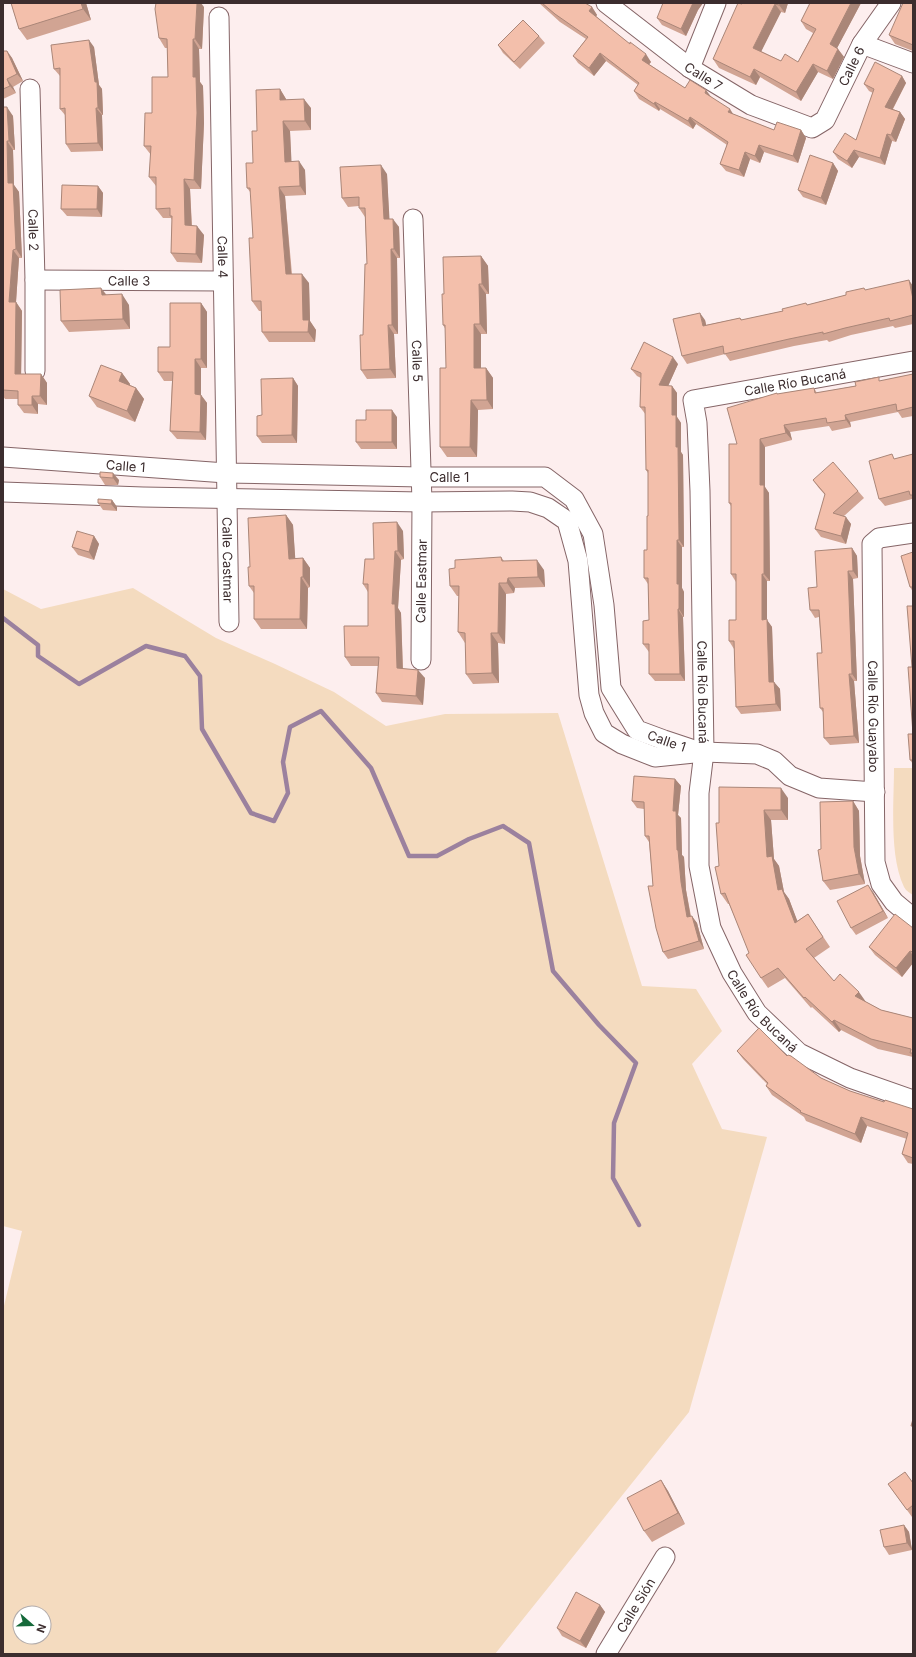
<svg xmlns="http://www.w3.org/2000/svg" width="916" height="1657" font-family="Inter,sans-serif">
<rect width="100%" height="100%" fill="#fdeeee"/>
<path fill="#f4dbbf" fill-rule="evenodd" d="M133 588 216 638 275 664 334 692 386 726 445 714 558 713 642 986 696 989 722 1031 692 1064 722 1129 767 1137 689 1412 495 1654H3V1310L22 1231 3 1226V589L41 609ZM20 1613H44V1637H20Z
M894 768H913V895C910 893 906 891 904 887 889 856 894 803 894 768Z"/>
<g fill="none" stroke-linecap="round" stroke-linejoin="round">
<path stroke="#9b819e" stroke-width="4.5" d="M3 618 38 645V656L79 684 146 646 185 656 200 676 202 729 251 813 274 821 288 793 283 762 290 727 321 711 371 768 409 856H437L469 839 503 826 529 843 553 971 599 1025 636 1063 614 1123 613 1178 639 1225"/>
<defs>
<g id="minor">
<path id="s1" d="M606 3 690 68 751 105 812 128 825 120 862 44 891 3"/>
<path id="s2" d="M219 17 229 622"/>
<path d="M862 44 913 63"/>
<path d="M690 68 716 3"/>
<path id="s3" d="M30 89 35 280V371"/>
<path id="s4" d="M413 219 422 502 421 660"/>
<path id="s5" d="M35 280 223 281"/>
<path id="s6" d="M913 361 693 400 697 423 700 491 704 752 699 793V866L711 928 732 973 757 1013 799 1053 850 1078 913 1100"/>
<path id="s7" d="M3 457 226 473 421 477H545L574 499 593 534 604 605 611 688 637 730 664 740 694 750"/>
<path d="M3 492 143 497 422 502 512 501 530 502 548 508 567 521 578 561 589 695 594 713 604 733 622 744 655 757 704 752 757 754 774 761 790 776 819 788 875 792"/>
<path id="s8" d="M913 533 879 538 872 544 875 862 881 884 894 902 913 918"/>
<path id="s9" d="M606 1654 665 1557"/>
</g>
</defs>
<use href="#minor" stroke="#856567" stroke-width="21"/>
<use href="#minor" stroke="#fff" stroke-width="19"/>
</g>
<path fill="#d1a493" d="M11 3H86L91 20 27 40 19 29Z
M539 3H585L592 7 597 15 596 16 651 62 649 64 685 88 711 97 733 114 774 130H801L806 138 798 163 764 152 760 163 750 159 744 177 726 171 720 164 727 145 696 124 693 129 660 109 659 111 639 99 634 91 638 85 606 61 594 76 578 63 573 56 586 39 560 22Z
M670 3H703L698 10 686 36 662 25 657 18Z
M742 3H788L785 13 781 12 761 51 781 61 798 62 813 33 806 29 801 21 810 3H861L837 48 844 57 833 79 818 72 801 101 760 77 756 85 719 68 713 59Z
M913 3V51L895 44 889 35Z
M204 7 202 49H199L200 82 203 86 204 123 201 189H190L192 226 204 235 202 263 177 262 171 253 172 220 171 218H163L156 209V186L149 177 151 155 144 146 152 113 168 77 167 48H165L159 38Z
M539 36 545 43 520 69 503 53 498 45Z
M94 47 99 85 102 89 103 115H102L103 151 71 152 66 144 65 115 60 109V76L54 69Z
M3 51H7L12 58 23 81 13 87 16 93 3 99Z
M902 76 906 83 893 109 900 112 905 119 896 142 892 141 885 165 859 157 852 168 838 159 833 152 856 140 873 93 869 91 864 84Z
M280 89 286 99V100L311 108V130L290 131 291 161 305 170 306 195 285 196 292 274 309 283 310 321 316 330 315 342H269L262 332V311H259L252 301 253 238 251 193 247 188 253 163 257 131Z
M3 107 13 116 15 150H13L14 185 19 192 22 258H19L16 302 22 311 21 374H41L47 383V405L38 404V414L24 413 18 405V399H5L3 396Z
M833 163 838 171 826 205 803 197 798 190Z
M387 174 389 219 399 227 400 258H397L398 334H394L396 378 367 379 361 370 367 264 365 217 359 208V206L348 207 342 198Z
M98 186 103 193 102 217 67 216 61 209Z
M481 256 488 266 489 294H486L487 334H481V368H486L493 378V409L478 410 477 457H447L440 447 446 368V330L443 325 444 294Z
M913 286V324L895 328 893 326 851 335 829 342 827 340 794 346 730 361 725 354 687 364 682 356 705 320 706 325 740 318 742 320 783 311 866 290Z
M106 295 129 305 130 329 69 332 61 321Z
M201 303 207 312V368H201V395L207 403 206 440 177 439 170 431 172 381H164L158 372 170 347Z
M678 364 668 386H672L677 393V417L681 423V452L683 455 684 547H682V588L684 592V617H683L685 681H655L649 674V652L643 644 649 620 648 584 644 578 647 550 648 516V473L646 470V415L640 407 641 378 637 376 631 369Z
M122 373 130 384V385L136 388 144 399 135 422 97 407 89 396Z
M913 374V416L902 418 898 412 850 422 851 427 832 431 829 426 790 432 792 440 765 447V487L769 493 770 581H767V620L772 627 774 682 780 689 781 711 741 714 736 707 734 649 729 641 736 620V582L731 574V506L729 503 737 444 778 394 814 388 817 393 881 381Z
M293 378 298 386 297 443H262L257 436Z
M397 417V449H361L356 442 366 420Z
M913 454V500L912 499 885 506 879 499 895 459Z
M100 472 119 480 118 485H105L100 477Z
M813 480 858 491 864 498 844 516 851 524 846 544 821 537 815 529 825 495 818 487Z
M112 500 117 507V511L103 510 98 503Z
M286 515 293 525 295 559 303 558 310 568V587L308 588 307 629H261L254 619V593L249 586 250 567Z
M403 531 404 559 401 560 398 608 401 613 403 669 425 678 423 705 382 702 376 693 378 666H351L345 657 368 626V592L363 584 374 559Z
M94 536 99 544 94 560 78 555 72 547Z
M852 548 857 556 858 578 853 579 857 681H854L859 743 830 745 824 738 823 712 820 708 822 653 819 617 815 618 810 610 817 587Z
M913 552V592L910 587Z
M501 557 504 561 544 570 545 587 515 588 514 593 506 594 505 644 498 643 499 683 473 684 466 674V643H465L458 632 459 596H457L450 586 455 568Z
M913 606V764L910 760 913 734 912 667Z
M675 779 681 786 678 815 681 818 682 855 684 857 686 890 691 916 697 923 704 949 668 959 663 952 653 886 649 842 645 836 644 809 637 808 632 801Z
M788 798V820H771L774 859 779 866 784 892 789 899 797 921 808 914 830 947 814 958 834 981 866 1002 881 1010 913 1018V1057L878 1049 841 1030 839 1032 812 1007 811 1008 785 978 768 988 761 978 729 904H728L721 894 719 866V823Z
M853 801 859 811 860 856 865 884 830 890 823 881 821 849Z
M873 892 888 918 856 935 851 928Z
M913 928V963L902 977 875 955 869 947Z
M737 1051 787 1056 821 1078 850 1091 884 1102 913 1109V1164L908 1163 902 1154 907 1139 867 1126 861 1143 806 1121 804 1117 772 1095 766 1086 767 1084 743 1059Z
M661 1480 668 1491 685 1524 652 1542 644 1531Z
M913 1483V1517H912L888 1484Z
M904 1525 909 1532 912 1550 889 1555 884 1547Z
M600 1605 605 1612 586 1648 562 1636 557 1628Z"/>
<path fill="#aa8678" d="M81 3H86L91 20 83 9Z
M197 3H201L204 7 202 49 195 39Z
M693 3H703L698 10 686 36 681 29Z
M780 3H788L785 13 779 5Z
M851 3H861L835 52 830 44Z
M775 4 781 12 759 56 753 48Z
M592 7 597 15 594 19 589 11Z
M193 39 199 49 200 82 203 86 204 123 201 189 194 180Z
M89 40 94 47 99 85 102 89 103 115 98 108Z
M838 49 844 57 833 79 827 71Z
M7 51 12 58 23 81 17 74Z
M600 53 606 61 594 76 589 68Z
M646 54 651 62 647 67 642 60Z
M813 64 818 72 801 101 796 92Z
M754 69 760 77 756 85 750 77Z
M902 76 906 83 890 114 885 107Z
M7 79 13 87 16 93 10 86Z
M280 89 286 99V109L280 100Z
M706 90 712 98 705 93Z
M304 99 311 108V130L305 121Z
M655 102 660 109 659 111 654 104Z
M7 107 13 116 15 150 9 141Z
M96 108 102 115 103 151 98 143Z
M730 109 735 117 728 112Z
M900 112 905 119 896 142 891 135Z
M690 117 696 124 693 129 688 121Z
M283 121 290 131 292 171 285 162Z
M801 130 806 138 798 163 793 156Z
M887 134 892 141 885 165 880 158Z
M7 141 13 150 14 185 19 192 22 258 16 249 8 183Z
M759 145 764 152 760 163 755 156Z
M854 150 859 157 852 168 847 161Z
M745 152 750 159 744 177 739 170Z
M299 161 305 170 306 195 300 186Z
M833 163 838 171 826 205 821 198Z
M381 165 387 174 390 228 384 219Z
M184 179 190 189 192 235 185 225Z
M98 186 103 193 102 217 97 209Z
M279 187 285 196 292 283 286 274Z
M393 219 399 227 400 258 394 249Z
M197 226 204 235 202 263 196 254Z
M391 249 397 258 398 334 392 325Z
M13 250 19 258 16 302 22 311 21 383 15 374 9 302Z
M481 256 488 266 489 294 482 284Z
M302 274 309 283 310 321 316 330 315 342 308 332 303 320Z
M909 280 913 286V299Z
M479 284 486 294 487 334 480 324Z
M101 288 109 298 102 295Z
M122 294 129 305 130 329 123 319Z
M201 303 207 312V368L201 359Z
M700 313 705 320 708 333 703 326Z
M474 324 481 334V378L474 368Z
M388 325 394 334 396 378 390 369Z
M673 357 678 364 665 393 659 385Z
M195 359 201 368V395L207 403 206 440 200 432 195 394Z
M486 368 493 378V409L487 400Z
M122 373 130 384 127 392 119 381Z
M41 374 47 383V405L40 396Z
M293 378 298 386 297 443 292 435Z
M672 386 677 393V417L681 423V452L683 455 684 547 679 540 676 447 672 415Z
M136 388 144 399 135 422 127 411Z
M32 396 38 404V414L32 405Z
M471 400 478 410 477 457 470 447Z
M392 410 397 417V449L392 442Z
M845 415 850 422 851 427 846 420Z
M784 425 790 432 792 440 786 433Z
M760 439 765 447V487L769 493 770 581 764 574 760 485Z
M113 473 119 480 118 485 113 478Z
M112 500 117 507V511L111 504Z
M286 515 293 525 296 569 289 559Z
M846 517 851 524 846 544 841 536Z
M397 522 403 531 404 559 398 551Z
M94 536 99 544 94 560 89 552Z
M677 540 682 547V588L684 592V617L679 609 677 584Z
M852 548 857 556 858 578 853 571Z
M395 551 401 560 398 608 401 613 403 677 397 668 392 604Z
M303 558 310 568V587L303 577Z
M537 560 544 570 545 587 538 577Z
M848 571 853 579 857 681 852 674Z
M762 574 767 581V620L772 627 774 690 769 682 762 620Z
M301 577 308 588 307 629 300 619Z
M508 578 515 588 514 593 507 583Z
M499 583 506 594 505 644 498 633Z
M678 609 683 617 685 681 680 674Z
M491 633 498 643 499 683 492 673Z
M418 670 425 678 423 705 416 696Z
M849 674 854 681 859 743 854 736Z
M774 682 780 689 781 711 776 704Z
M675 779 681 786 678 815 681 818 682 855 684 857 686 890 692 925 687 917 681 882 677 850 673 811Z
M781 788 788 798V820L781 810Z
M853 801 859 811 860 856 865 884 859 874 854 847Z
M764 810 771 820 774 859 779 866 784 892 789 899 802 933 795 923 778 890 767 857Z
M868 885 873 892 888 918 883 911Z
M692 916 697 923 704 949 699 941Z
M910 951 913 956V963L902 977 896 968Z
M859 992 866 1002 862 1006 855 996Z
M834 1020 841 1030 839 1032 832 1022Z
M861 1117 867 1126 861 1143 855 1134Z
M661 1480 668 1491 685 1524 678 1513Z
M904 1525 909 1532 912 1550 907 1543Z
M600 1605 605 1612 586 1648 580 1641Z"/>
<path fill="#f3bfab" stroke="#aa8678" d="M11 3H81L83 9 19 29Z
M156 3H197L195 39H193V77H196L197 113 194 180 184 179 185 225 197 226 196 254 171 253 172 216H170V208L156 209V177H149L151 146H144L145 113H152V77H168L167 39 159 38 155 9Z
M542 3H585L592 7 589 11 630 44V42L646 54 642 60 685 88 690 80 706 90 705 93 730 109 728 112 774 130 777 122 801 130 793 156 759 145 755 156 745 152 739 170 720 164 728 142 690 117 688 121 655 102 654 104 634 91 639 83 600 53 589 68 573 56 588 37 555 14Z
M663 3H693L681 29 657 18Z
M738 3 742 4V3H780L779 5 775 4 753 48 781 61 785 54 798 62 816 29 801 21 810 3H851L830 44 838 49 827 71 813 64 796 92 754 69 750 77 713 59Z
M903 3H913V45L889 35Z
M523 20 539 36 514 62 498 45Z
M89 40 95 82H97L98 108H96L98 143 66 144 65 108 60 109V68L54 69 51 45Z
M3 51H7L17 74 7 79 10 86 3 89Z
M875 62 902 76 885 107 900 112 891 135 887 134 880 158 854 150 847 161 833 152 845 133 856 140 874 89 864 84Z
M280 89V100L304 99 305 121H283L285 162 299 161 300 186 279 187 286 274H302L303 320H309L308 332H262L261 301H252L249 238H253L250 188H247L246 163H253L252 131H257L256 90Z
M3 107H7L9 141H7L8 183H13L16 249 13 250 9 302H16L15 374H41L40 396H32V405H18V391L3 390Z
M810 155 833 163 821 198 798 190Z
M381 165 384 219H393L394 249H391L392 325H388L390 369 361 370 360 335H363L365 264H367L365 208H359V197L342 198 340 167Z
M62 185 98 186 97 209H61Z
M481 256 482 284H479L480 324H474V368H486L487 400H471L470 447H440V368H446L445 325H443L442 294H444L443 257Z
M909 280 913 299V315L890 321 889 318 845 328 823 334V332L789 339 724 354 723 346 682 356 673 319 700 313 703 326 740 318 741 320 783 311 782 309 806 303 807 305 846 295V292L864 288 865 290Z
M101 288 102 295 122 294 123 319 61 321 60 290Z
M170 303H201V359H195V394L201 395 200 432 170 431 173 372H158V347H170Z
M644 342 673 357 659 385 672 386V415H676V447H678L679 540H677V584H679V609H678L680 674H649V644H643V621L649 620 648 578H644V550H647V516H648V470H646L645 407H640L641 373 631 369Z
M101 365 122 373 119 381 136 388 127 411 89 396Z
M913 374V407L897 411 896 404 845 415 846 420 827 423 826 418 784 425 786 433 760 439V485H764V574H762V620L767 619 769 682H774L776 704 736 707 734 641H729V620H736V574H731V503H729V444H737L727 408 777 393V394L814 388 815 393 856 386 855 382 879 377V381Z
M293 378 292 435 257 436V416L262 415 261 379Z
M366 410H392V442H356V420H366Z
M892 454 894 459 913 454V495H910L909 491 879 499 869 461Z
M833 462 858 491 833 513 846 517 841 536 815 529 825 494 813 480Z
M100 472 113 473V478L100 477Z
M98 499 112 500 111 504 98 503Z
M286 515 289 559 303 558V577H301L300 619H254V586H249L248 567H250L248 518Z
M397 522 398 551H395L392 604H395L397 668 418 670 416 696 376 693 379 657H345L344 626H368V584H363L365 559H374L373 523Z
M77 531 94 536 89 552 72 547Z
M852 548 853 571H848L852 674H849L854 736 824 738 823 708H820L817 653H822L819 610H810L808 588 817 587 815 551Z
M913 552V587H910L901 556Z
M501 557 502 561 537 560 538 577 508 578 507 583H499L498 633H491L492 673 466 674 465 633 458 632 459 586H450L449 569 455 568V560Z
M907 606H913V760H910L908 734H913L908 667H912Z
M634 776 675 779 673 811H676L677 850H678L681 882 687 917 692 916 699 941 663 952 656 928 648 886H653L649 836H645L644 802 632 801Z
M719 787 781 788V810H764L767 857 772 856 778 890 782 889 795 923 808 914 823 937 806 949 834 981 840 974 859 992 855 996 881 1010 913 1018V1053H910L911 1049 871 1039 834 1020 832 1022 805 997 804 998 778 968 761 978 746 955 749 953 725 893 721 894 715 867 719 866 716 823H719Z
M853 801 854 847 859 874 823 881 818 850 821 849 820 802Z
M868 885 883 911 851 928 837 901Z
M895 914 913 928V952L910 951 896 968 869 947Z
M759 1028 787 1056 788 1055 791 1056 821 1078 850 1091 884 1102 885 1100 913 1109V1158L902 1154 908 1133 861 1117 855 1134 800 1112 801 1111 766 1086 768 1083 737 1051Z
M913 1419V1426H911Z
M905 1472 913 1483V1505L907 1510 888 1484Z
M661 1480 678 1513 644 1531 627 1498Z
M904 1525 907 1543 884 1547 880 1530Z
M576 1592 600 1605 580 1641 557 1628Z"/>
<g text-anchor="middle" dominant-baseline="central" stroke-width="3.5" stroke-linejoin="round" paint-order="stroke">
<g font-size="13" fill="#3c2d2e" stroke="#fff">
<text stroke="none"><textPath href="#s1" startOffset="318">Calle 6</textPath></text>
<text stroke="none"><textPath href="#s1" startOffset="122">Calle 7</textPath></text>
<text stroke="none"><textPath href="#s3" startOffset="141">Calle 2</textPath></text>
<text stroke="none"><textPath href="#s2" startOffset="240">Calle 4</textPath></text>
<text stroke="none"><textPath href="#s5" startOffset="94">Calle 3</textPath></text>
<text stroke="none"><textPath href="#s4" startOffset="142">Calle 5</textPath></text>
<text transform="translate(795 382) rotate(-10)">Calle Río Bucaná</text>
<text stroke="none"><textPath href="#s7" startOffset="123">Calle 1</textPath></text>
<text stroke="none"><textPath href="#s7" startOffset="447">Calle 1</textPath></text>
<text stroke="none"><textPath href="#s2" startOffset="543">Calle Castmar</textPath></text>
<text transform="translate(421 581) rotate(-89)">Calle Eastmar</text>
<text stroke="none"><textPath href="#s6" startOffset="516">Calle Río Bucaná</textPath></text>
<text stroke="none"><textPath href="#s8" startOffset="216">Calle Río Guayabo</textPath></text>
<text stroke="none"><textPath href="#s7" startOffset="855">Calle 1</textPath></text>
<text stroke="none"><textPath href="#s6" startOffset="852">Calle Río Bucaná</textPath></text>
<text stroke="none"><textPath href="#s9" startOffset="57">Calle Sión</textPath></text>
</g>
</g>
<rect width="916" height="1657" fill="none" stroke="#3c2d2e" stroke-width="8"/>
<g transform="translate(32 1625) rotate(110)"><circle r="19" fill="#ffffff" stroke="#b1abab"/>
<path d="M0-3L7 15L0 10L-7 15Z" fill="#15693a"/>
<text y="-6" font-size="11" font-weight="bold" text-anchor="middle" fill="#3c2d2e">N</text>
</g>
</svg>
